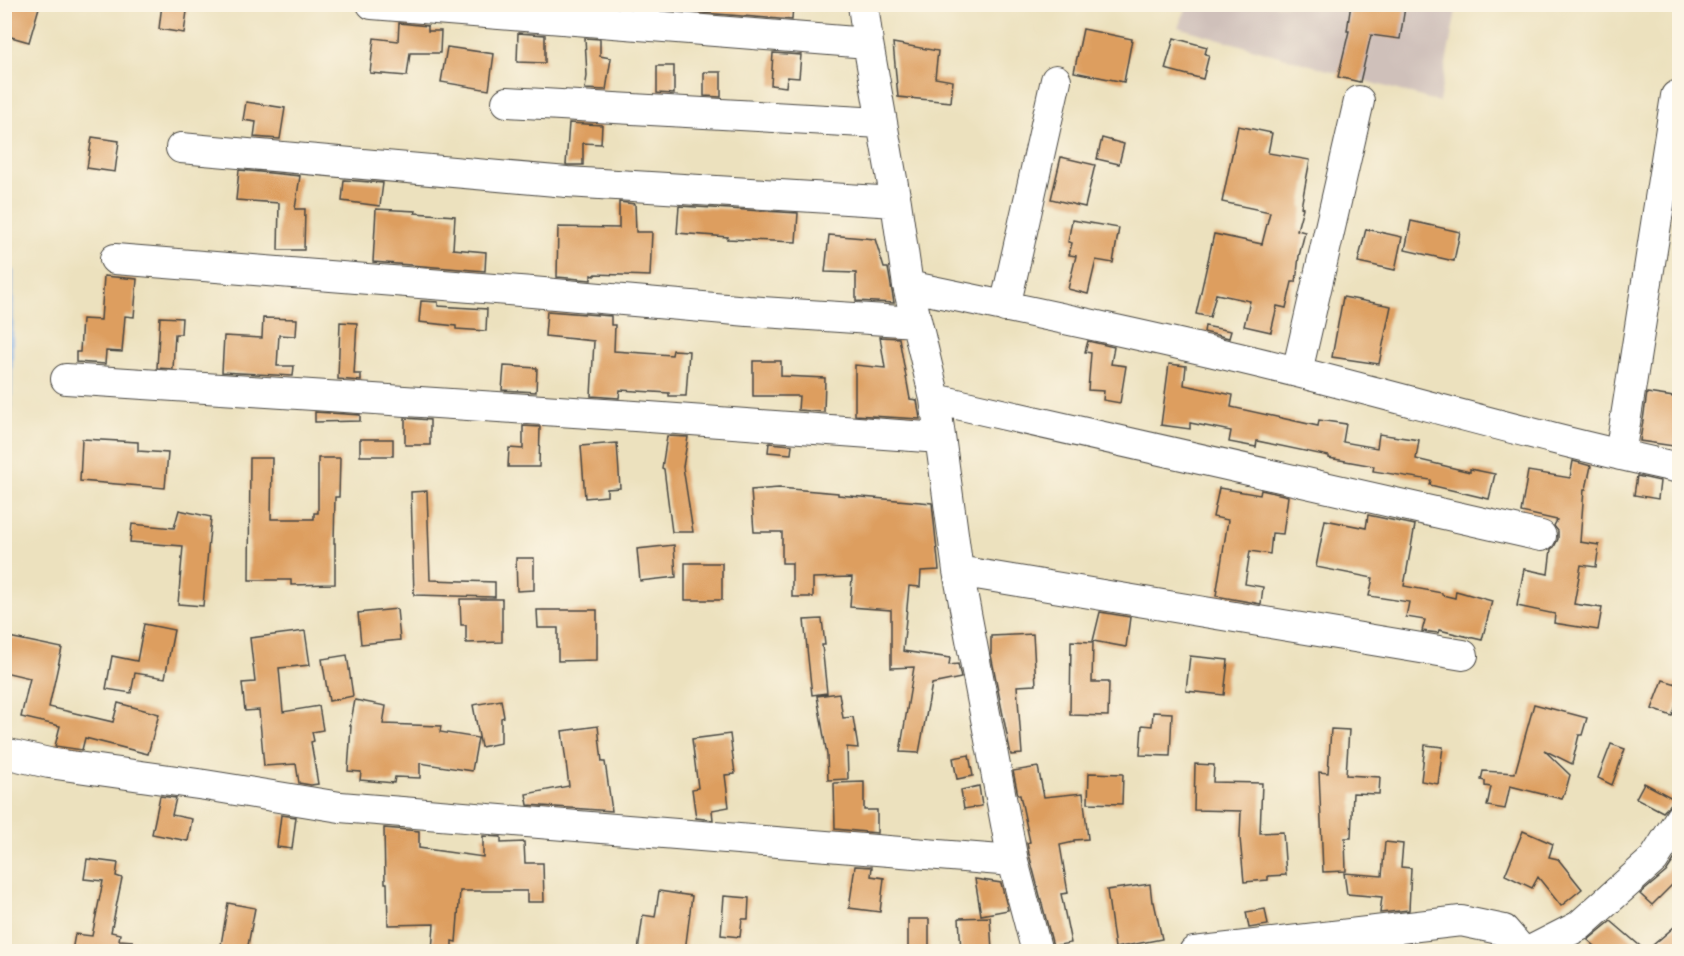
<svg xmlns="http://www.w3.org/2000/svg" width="1684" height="956" font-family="Caveat,sans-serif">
<rect width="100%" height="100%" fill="#fcf5e5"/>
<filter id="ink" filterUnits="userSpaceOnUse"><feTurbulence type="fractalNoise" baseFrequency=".0167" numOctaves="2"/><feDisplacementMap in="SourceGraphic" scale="12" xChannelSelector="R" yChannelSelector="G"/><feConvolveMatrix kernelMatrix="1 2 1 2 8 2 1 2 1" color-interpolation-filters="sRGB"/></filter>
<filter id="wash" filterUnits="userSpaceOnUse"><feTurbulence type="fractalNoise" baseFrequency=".008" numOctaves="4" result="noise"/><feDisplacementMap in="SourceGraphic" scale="24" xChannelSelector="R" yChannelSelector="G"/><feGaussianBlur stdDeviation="1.35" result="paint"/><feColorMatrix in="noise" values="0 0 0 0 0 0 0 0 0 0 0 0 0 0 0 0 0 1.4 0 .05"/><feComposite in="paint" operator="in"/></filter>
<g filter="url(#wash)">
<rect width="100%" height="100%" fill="#ece1be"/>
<path fill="#cfc0ba" d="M1188 5H1457L1439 102 1178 27Z"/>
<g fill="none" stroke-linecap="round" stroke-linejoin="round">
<path stroke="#7aace6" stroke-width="6" d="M4 266 11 272 9 413 4 487"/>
</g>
<g id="blocks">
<path fill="#dd9e5f" d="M13 4H40L29 42 4 35Z
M162 4H188L184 33 159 29Z
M692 4H793L792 20 692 12Z
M1351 4H1388L1405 7 1400 39 1371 35 1360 82 1338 77 1349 31H1347Z
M399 23 428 26V31H441L440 53H410L407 76 370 73 374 38 398 41Z
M1083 29 1132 39 1124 82 1074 72Z
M518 33 545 35V63L517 62Z
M585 38 600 39V56L611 58 606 90 585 89 587 76Z
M1174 38 1207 47 1205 54 1209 55 1203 79 1165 69Z
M893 43 938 51 935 78 953 81 951 102 898 97Z
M447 47 494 54 489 90 441 82Z
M773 53 801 55 799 78 787 77 786 87 771 85Z
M657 66H674V94L657 93Z
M704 72H721V97L704 96Z
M246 102 285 108 280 139 254 137 256 122 243 120Z
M569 123 602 125 601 144 583 143V165H566Z
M1238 126 1272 133 1268 153 1310 160 1301 207 1303 208 1297 230 1305 232 1299 256 1296 282H1292L1286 308 1277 306 1271 332 1244 326 1250 301 1216 294 1210 317 1196 314 1214 234 1262 244 1270 212 1222 202Z
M92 137 119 141 115 172 87 168Z
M1102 138 1124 144 1119 164 1097 159Z
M1061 157 1095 165 1085 207 1051 199Z
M239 170 300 176 295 209H305L304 250H278L279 203 236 200Z
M344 180 383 183 380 206 342 201Z
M619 202 635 204 636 232H652L650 276 595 274V276L591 275V280L557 277 558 227 619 228Z
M679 206 798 213 796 242 727 239 728 237 677 233Z
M376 209 416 211 415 213 455 216 453 249 486 252 485 271 373 262Z
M1072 220 1119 228 1113 263 1096 260 1088 294 1068 289 1076 256 1069 255 1072 243 1068 242Z
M1411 221 1460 232 1454 261 1405 250Z
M1366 229 1402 237 1395 270 1358 262Z
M829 235 875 239 884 268H888L894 303 856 301V273L825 272Z
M104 276 137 279 134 317 125 316 122 352 106 351 105 364 76 362V352H80L82 319 101 320Z
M1343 297 1391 306 1379 364 1332 357Z
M421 301 438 302V306L487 309 486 331 456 329V326L419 322Z
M547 311 611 316V325H615L614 351 672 355 673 350 689 351 686 396H669V393L620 390 619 398 591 396 594 341 545 336Z
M160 317 182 318 181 334H175L173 369 157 368Z
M263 318 297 319 296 336 279 335 277 366H294L293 376 222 372 224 336 262 338Z
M340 322 357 323 354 374H361V381L338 379Z
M1205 326 1231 331 1229 338 1204 332Z
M880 337 899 338 910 399 917 400 920 419 855 415V365L885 368Z
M1088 341 1114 347 1111 364 1126 366 1120 403 1103 400 1104 391 1088 390 1091 353 1085 352Z
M753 361H781V376L825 378 824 412 798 410 799 396H753Z
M1169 364 1186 366 1184 385 1233 395 1231 407 1318 426 1319 420 1346 424 1343 442 1377 448 1379 434 1419 440 1416 459 1470 472V469L1495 474 1489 499 1430 485 1431 480 1373 471 1374 466 1329 458V456L1257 441 1256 447 1229 442 1231 431 1190 423V429L1161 425Z
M504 366 537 368 536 392 502 390Z
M1647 393 1680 398V447L1640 441Z
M315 412 360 415V421L315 422Z
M405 418 430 420V445H405Z
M523 426 540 427 539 467H508L509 448 523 449Z
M667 436 688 437 683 467 693 532H672L664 469 662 468Z
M82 439 138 442V451L168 453 165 488 80 481Z
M360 439H393V456H360Z
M617 443 620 488 607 489V496L585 498 581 446Z
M769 443 792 445 791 454 768 452Z
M250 458H272L271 519H314V513H318V458H340L339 497H335L334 543H335V584L291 585V580H249Z
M1573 461 1591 466 1586 489H1584L1580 542 1599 545 1596 567 1581 565 1574 604 1602 608 1598 630 1554 623 1555 614 1517 606 1524 569 1548 574 1551 549 1554 547 1558 539V531L1554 526 1557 520 1521 512 1528 471 1570 478Z
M1637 476 1660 481 1658 499 1634 495Z
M779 488 838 493V495L932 503 939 570 921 571 920 587 909 586 903 651 950 658 949 665 958 664 961 678 932 684 919 753 900 752 914 667 891 668V610L850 607 852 577 813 578V597H792V563H782V532H754L751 490Z
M1219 488 1260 495 1261 490 1288 496 1283 534 1272 533 1270 554 1250 551 1245 584 1263 587 1261 604 1216 596 1228 520 1213 517Z
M427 491 430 580 495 582V597L414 595 411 492Z
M179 510 211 517 203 606 178 604 183 546 130 542 132 524 174 528Z
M1368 515 1415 525 1404 586 1442 593V595L1455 598 1456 591 1492 601 1482 640 1439 630 1438 633 1422 631 1425 620 1406 617 1409 602 1369 596 1373 578 1316 567 1325 520 1366 528Z
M674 545 676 577 640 581 637 549Z
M516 558H534V590L517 591Z
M685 563H722V600H685Z
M460 599H502V642L466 643V625H461Z
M397 609 400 640 361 644 358 613Z
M537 610H597V660L558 661V628H538Z
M1100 612 1130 617 1126 647 1093 641Z
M822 619 825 645H822L827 693 812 695 804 620Z
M144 624 174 630 165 678 135 673 131 693 106 689 112 656 137 661Z
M305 631 310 665 279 668 283 712 319 706 323 730 312 732 314 741 311 742 318 784 311 785 299 783 296 764 264 766 259 710 245 711 242 683 255 682 250 638Z
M1033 634 1036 685 1017 686 1022 754 1011 755 991 655V636Z
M4 636 62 648 49 707 113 722 118 703 159 714 148 754 85 738 82 750 55 746 60 726 21 717 30 678 4 672Z
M1071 641 1093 642 1092 682H1109L1108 716 1070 715Z
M347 655 353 696 329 701 322 659Z
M1190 656 1228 660 1224 695 1186 691Z
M1663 680 1680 685V696L1672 716 1652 709Z
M839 693 843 718 853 717 858 748 847 747 848 779 828 780 827 755 817 696Z
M355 700 386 706 383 724 441 726 440 732 478 738 472 771 420 763V778L395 777 394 783 360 780 361 772 348 771 351 726H350Z
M501 700 504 717 501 718V743L481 747 473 705Z
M1534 704 1587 718 1582 735H1579L1572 764 1544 750 1570 775 1565 793H1564L1562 799 1510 786 1505 809 1487 806 1491 787 1485 786V781L1481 780 1483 771 1515 773Z
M1153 712 1172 713 1170 756 1140 755 1142 725 1152 726Z
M598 726 602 762H605L612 811 528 805 526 794 569 786 562 731Z
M1331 729 1349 730 1346 775 1380 777 1379 794 1353 793 1351 838H1345L1346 871 1323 872 1319 772 1328 773Z
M730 734 735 774 725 775 729 807 712 810 713 820 696 818 692 789 698 788 692 739Z
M1611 744 1625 749 1612 785 1598 778Z
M1425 745 1443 747 1438 784 1421 781Z
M969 755 973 776 957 779 953 758Z
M1195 764 1214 765 1213 782 1262 783 1260 833 1283 832 1286 875 1268 876V880L1244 882 1240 838 1241 811 1194 810Z
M1038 767 1044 797 1083 793 1088 839 1074 840V842L1060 845 1068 893 1061 894 1071 943 1053 946 1029 854 1027 843 1030 842 1020 795H1018L1013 771Z
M1089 773 1123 774 1122 804 1088 803Z
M864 782V810H877V833L835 829 834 783Z
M1644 783 1678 801 1672 803 1663 812 1636 798Z
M979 786 982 806 964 809 961 790Z
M160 796 176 798 172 815 192 819 188 841 152 834Z
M281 815 296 817 292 849 277 847Z
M384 828 419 831V848L483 857V836L501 837V843L524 842 525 863H543L544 902H527V891H460L456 942 452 941V951H432L434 924 388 925 387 883H385Z
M1523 831 1553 844 1549 857 1558 859 1582 889 1561 906 1538 877 1532 888 1505 875Z
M1385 842 1403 844 1401 867 1411 868 1409 910 1380 913 1382 897 1347 894 1344 873 1382 876Z
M1680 851V877L1652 905 1640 894 1666 872Z
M87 859 118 863 116 876 122 878 111 932 120 934 119 940 133 941 132 951H72L75 934 92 936 103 881 84 879Z
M855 866 872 867 871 876 884 878 880 912 849 908Z
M975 879 1001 883 1008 910 981 915Z
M1150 884 1152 902H1154L1162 939 1115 948 1107 890Z
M659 891 692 896 685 951H638L643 915 655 917Z
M724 896 749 898 748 919H742L740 937 721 935Z
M228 903 255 908 247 951H220Z
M1265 909 1268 925 1249 928 1246 912Z
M990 917 992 951H961L959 918Z
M908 919H929V951H908Z
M1611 921 1646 951 1680 922V943L1671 951H1601L1588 940Z
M1411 944 1410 945 1411 951H1348Z"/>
</g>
</g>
<g filter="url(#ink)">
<use href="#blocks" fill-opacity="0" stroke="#484641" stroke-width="1.5"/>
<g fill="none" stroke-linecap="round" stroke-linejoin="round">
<defs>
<path id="minor" d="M372 4 868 43
M863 4 868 43 896 202 908 286 935 399 958 571 1013 861 1037 952
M507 102 881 123
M181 148 567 182 896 202
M115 259 532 292 748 311 916 322
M908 286C1038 313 1168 340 1297 372 1425 404 1551 441 1680 468
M1005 307 1056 80
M1297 372 1359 101
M66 379 635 416 940 438
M935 399 1541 536
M1620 455 1676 96
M958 571 1463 655
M4 753 49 763 205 785 340 807 1013 861
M1194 952 1461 921 1504 930 1523 952
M1528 952 1579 926 1654 859 1680 818"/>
</defs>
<use href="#minor" stroke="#484641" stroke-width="32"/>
<use href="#minor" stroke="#fff" stroke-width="30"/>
</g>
</g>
<rect width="1684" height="956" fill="none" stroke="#fcf5e5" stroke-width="24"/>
</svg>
